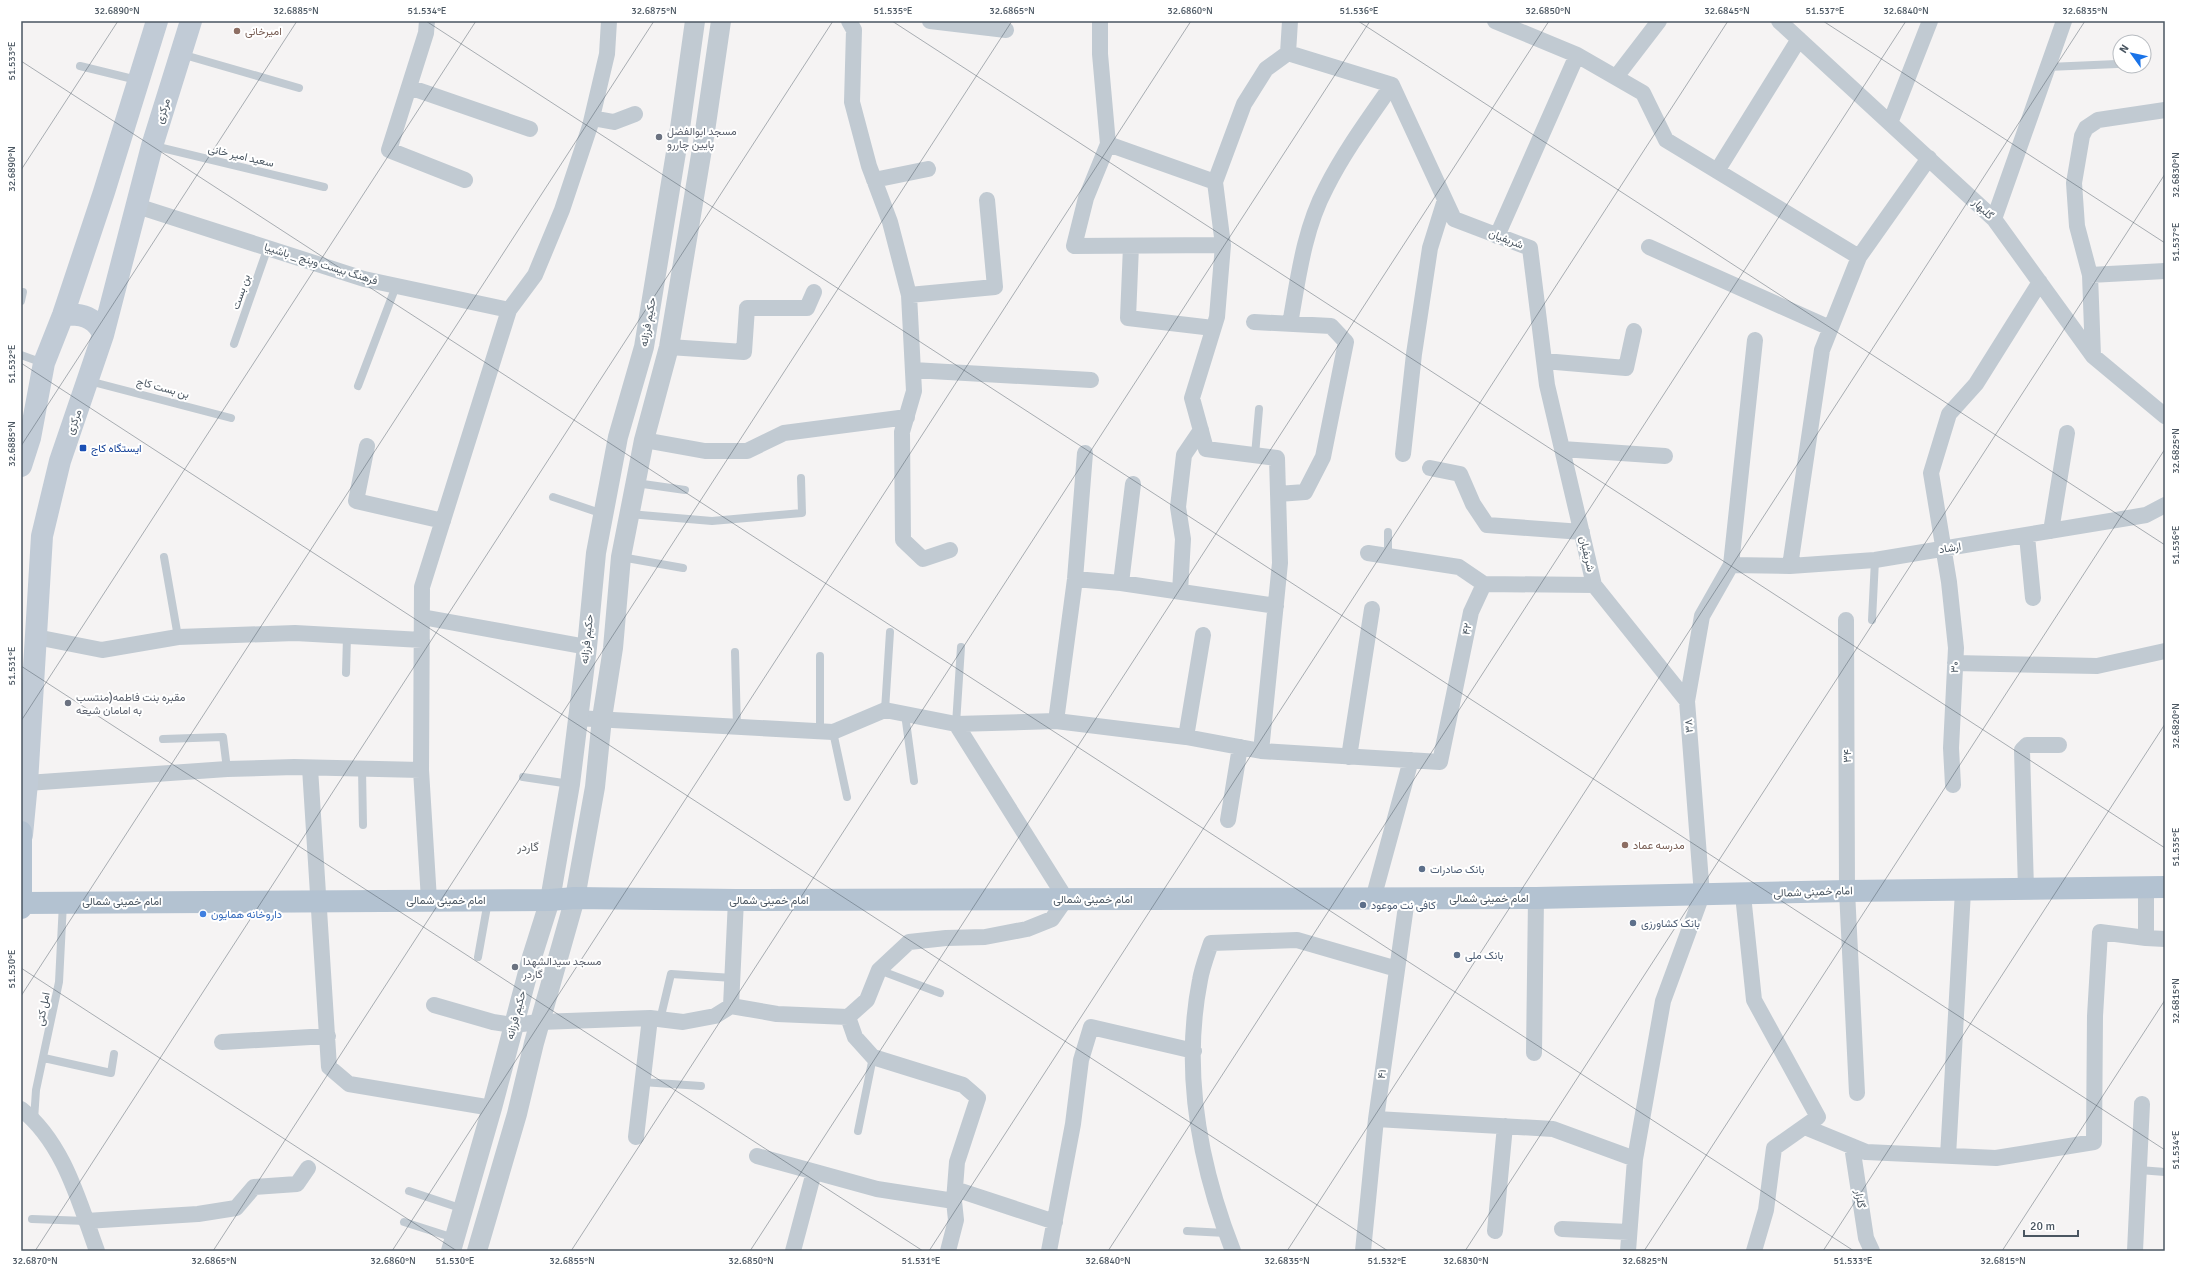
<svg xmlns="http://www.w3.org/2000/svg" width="2186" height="1272" font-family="Signika,Vazirmatn,sans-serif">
<rect width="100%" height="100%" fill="#f5f3f3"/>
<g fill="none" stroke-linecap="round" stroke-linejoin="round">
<path stroke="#c1cad2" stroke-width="8" d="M181 54 299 88
M80 66 137 80
M2048 67 2117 64
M154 146 324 187
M21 292H23L21 301
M234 344 268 247
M21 355 43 363
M89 381 231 418
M358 386 396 286
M1255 455 1259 409
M636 483 685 490
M553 497 603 514
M629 514 712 521 802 513 801 478
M1388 556V532
M164 557 178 637
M621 557 683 568
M1872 620 1875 560
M735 652 737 728
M820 656V732
M346 673 347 636
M885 710 890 632
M905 714 914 781
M956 724 961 647
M833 732 847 797
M163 739 223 737 227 769
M362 769 363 825
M523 777 570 784
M478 957 488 901
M879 970 940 993
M660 1020 671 974 733 978
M44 1058 111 1073 114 1054
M642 1082 701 1086
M34 1120 36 1090 59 982 63 903
M858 1131 873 1057
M2139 1170 2165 1172
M409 1191 463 1209
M32 1219 86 1221
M404 1222 454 1238
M1187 1231 1226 1233"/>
<path stroke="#c1cad2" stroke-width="16" d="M427 21 426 33 389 150 465 180
M849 21 854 30 852 102 869 166 890 222 909 295 914 391 902 432 903 540 923 559 950 550
M930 21 1006 30
M1100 21V54L1108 144 1215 182 1223 245 1217 317 1192 398 1206 449 1277 458 1280 563 1261 751
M1290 21 1288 53 1392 85 1454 219 1530 248 1547 385 1594 585 1687 701
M1495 21 1577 55 1643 93 1666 140 1859 257 1822 350 1790 566
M1779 21 1994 219 2093 356 2165 416
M1616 77 1659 21
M409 87 530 129
M592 118 614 122 635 114
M1890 123 1930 21
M1108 144 1086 198 1074 246 1223 245
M1717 171 1799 39
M874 180 928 169
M1215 182 1244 104 1266 69 1288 53
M137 206 364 279 509 310
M1994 219 2064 21
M1497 236 1577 55
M1131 246 1128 318 1213 328
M1649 247 1830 328
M1859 257 1929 158
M2090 275 2165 271
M909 295 995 287 987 200
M1254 322 1331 326 1346 342 1323 457 1305 492 1278 494
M1290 324C1298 279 1304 229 1326 188 1344 152 1369 118 1392 85
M669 347 744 352 747 308H807L814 292
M2093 356 2090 275 2077 226 2074 183 2082 136 2086 128 2098 120 2165 110
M1544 361 1626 368 1634 331
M913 370 1091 380
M644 440 705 451H747L784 433 907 417
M367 446 356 501 443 521
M1562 449 1665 456
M1403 454 1414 354 1430 248 1445 200
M1430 468 1460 474 1473 504 1487 525 1582 532
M2051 531 2067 433
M2027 536 2033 598
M1368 553 1459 567 1484 584
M1731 565 1790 566 1875 560 2146 515 2165 505
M1075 579 1121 583 1276 606
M1121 583 1133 484
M1180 592 1183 539 1178 507 1184 455 1201 430
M422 617 587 647
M1846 620 1847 891 1857 1093
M36 637 102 650 178 637 295 633 422 640
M1955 663 2097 666 2165 651
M576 718 833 732 885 710 956 724 1056 721 1186 737 1261 751 1440 762 1471 612 1484 584 1594 585
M1056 721 1075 579 1085 453
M1186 737 1203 635
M1349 757 1372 609
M310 768 329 1067 349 1084 492 1108
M27 783 227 769 294 767 421 770
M1953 785 1951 748 1956 648 1949 582 1931 473 1949 414 1976 384 2040 282
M1228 820 1240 747
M2026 889 2022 750 2027 745H2059
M1743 895 1754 1000 1818 1117 1774 1148 1766 1210 1754 1251
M1373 899 1411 760
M429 900 421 770 422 587 509 310 535 275 562 210 590 126 607 54 609 21
M2146 938 2165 939
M434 1005 493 1022 513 1025 540 1022 650 1018 683 1022 715 1016 731 1006 777 1014 848 1017 867 1000 879 970 909 942 946 938 985 937 1027 929 1052 919 1066 899 956 724
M731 1006 736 900
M848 1017 855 1037 873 1057 963 1085 978 1098 957 1162 954 1201 956 1220 948 1251
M222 1042 328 1036
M1534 1053 1536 898
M21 1109C64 1143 79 1202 97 1251
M1376 1119 1553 1129 1635 1159 1663 1001 1702 895 1687 701 1702 616 1731 565 1755 340
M1805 1127 1866 1152 1996 1158 2094 1142 2095 1016 2100 932 2146 938V887
M636 1137 650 1018
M1852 1146 1866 1238 1872 1251
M757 1156 877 1189 954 1201
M1948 1156 1963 891
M955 1189 1055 1222
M86 1221 198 1214 236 1208 254 1187 297 1184 308 1168
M1562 1229 1629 1232
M1495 1231 1505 1126
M793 1251 814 1172
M1049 1251 1073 1124 1081 1060 1091 1027 1194 1051
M1233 1251C1200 1166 1182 1071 1200 980 1202 968 1207 955 1211 943L1297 940 1397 969
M1363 1251 1376 1119 1407 899
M1628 1251 1635 1159
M2135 1251 2142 1104"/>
<path stroke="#c1cad2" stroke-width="20" d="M451 1251 492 1108 532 957 550 900 570 784 587 647 596 553 618 437 644 347 680 128 695 21
M477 1251 517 1114 534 1043 575 898 595 787 602 718 613 648 621 557 644 440 669 347 705 131 721 21"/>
<path stroke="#c1cbd6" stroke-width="22" d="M63 315C81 313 97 317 103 335
M21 466 30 438 44 363 63 315 104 192 157 21
M22 835 27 783 42 536 60 461 103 335 152 146 191 21"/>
<path stroke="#b3c2d1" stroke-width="22" d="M21 832V908
M22 903 550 900 575 898 736 900 1536 898 1847 891 2165 887"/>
</g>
<path fill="none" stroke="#4a5661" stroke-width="1" stroke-opacity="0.45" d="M426 21 2165 1150M892 21 2165 848M1358 21 2165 545M1823 21 2165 243M21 61 1854 1251M21 170 118 21M21 363 1388 1251M21 446 297 21M21 666 923 1251M21 721 476 21M21 968 457 1251M21 996 654 21M35 1251 833 21M213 1251 1012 21M392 1251 1191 21M571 1251 1370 21M750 1251 1549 21M929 1251 1728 21M1108 1251 1906 21M1287 1251 2085 21M1465 1251 2165 174M1644 1251 2165 449M1823 1251 2165 724M2002 1251 2165 1000"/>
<g fill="#8d6e63" stroke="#fff" stroke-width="1.5">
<circle cx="237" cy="31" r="4"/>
<circle cx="1625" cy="845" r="4"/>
</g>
<g fill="#6b7280" stroke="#fff" stroke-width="1.5">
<circle cx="659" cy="137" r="4"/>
<circle cx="68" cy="703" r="4"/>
<circle cx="515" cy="967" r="4"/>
</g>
<rect fill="#1a4fb4" stroke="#fff" stroke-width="1.5" x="79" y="444" width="8" height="8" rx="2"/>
<g fill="#5c6f8a" stroke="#fff" stroke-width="1.5">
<circle cx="1422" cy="869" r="4"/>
<circle cx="1363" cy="905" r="4"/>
<circle cx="1633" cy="923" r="4"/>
<circle cx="1457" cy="955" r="4"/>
</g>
<circle fill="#3f7fe0" stroke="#fff" stroke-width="1.5" cx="203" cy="914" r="4"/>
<g text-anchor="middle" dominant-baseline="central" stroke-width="4" stroke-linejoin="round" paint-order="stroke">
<g font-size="11" fill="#785e54" stroke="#fff" text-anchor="start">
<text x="245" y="31">امیرخانی</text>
<text x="1633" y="845">مدرسه عماد</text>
</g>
<g font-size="11" fill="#4a5661" stroke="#fff">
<text transform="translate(163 111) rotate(-73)">مرکزی</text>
<text transform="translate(241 156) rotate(13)">سعید امیر خانی</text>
<text transform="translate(1983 209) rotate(44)">گلبهار</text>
<text transform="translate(1506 239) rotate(21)">شریفیان</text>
<text transform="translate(321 264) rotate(17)">فرهنگ بیست وپنج _ باشییا</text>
<text transform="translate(241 292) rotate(-71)">بن بست</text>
<text transform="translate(648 322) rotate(-80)">حکیم فرزانه</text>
<text transform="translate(163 388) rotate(15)">بن بست کاج</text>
<text transform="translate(74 422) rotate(-70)">مرکزی</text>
<text transform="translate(1950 548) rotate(-9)">ارشاد</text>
<text transform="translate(1587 554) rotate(77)">شریفیان</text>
<text transform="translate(1467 629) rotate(-78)">۴۲</text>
<text transform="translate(587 639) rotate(-84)">حکیم فرزانه</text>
<text transform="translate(1955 667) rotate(-86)">۳۰</text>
<text transform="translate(1689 726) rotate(-95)">۳۸</text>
<text transform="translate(1847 756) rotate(-90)">۳۴</text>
<text transform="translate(1813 892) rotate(-2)">امام خمینی شمالی</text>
<text x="1489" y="898">امام خمینی شمالی</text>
<text x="1093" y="899">امام خمینی شمالی</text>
<text x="446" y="900">امام خمینی شمالی</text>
<text x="769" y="900">امام خمینی شمالی</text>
<text x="122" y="901">امام خمینی شمالی</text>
<text transform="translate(43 1009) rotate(-79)">امل کتی</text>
<text transform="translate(516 1015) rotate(-75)">حکیم فرزانه</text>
<text transform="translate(1382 1074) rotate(-82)">۴۱</text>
<text transform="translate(1860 1199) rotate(81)">گلزار</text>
</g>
<g font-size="11" fill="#5b616d" stroke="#fff" text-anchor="start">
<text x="667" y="131">مسجد ابوالفضل<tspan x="667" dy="13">پایین چاررو</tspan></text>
<text x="76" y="697">مقبره بنت فاطمه(منتسب<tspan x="76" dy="13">به امامان شیعه</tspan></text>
<text x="523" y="961">مسجد سیدالشهدا<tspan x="523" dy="13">گاردر</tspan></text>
</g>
<g font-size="11" fill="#164399" stroke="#fff" text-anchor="start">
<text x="91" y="448">ایستگاه کاج</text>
</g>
<g font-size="11" fill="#4e5e75" stroke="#fff" text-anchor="start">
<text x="1430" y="869">بانک صادرات</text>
<text x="1371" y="905">کافی نت موعود</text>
<text x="1641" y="923">بانک کشاورزی</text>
<text x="1465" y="955">بانک ملی</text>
</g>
<g font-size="11" fill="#366cbe" stroke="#fff" text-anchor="start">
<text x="211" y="914">داروخانه همایون</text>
</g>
<g font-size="12" fill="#5f6368" stroke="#fff">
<text x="528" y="847">گاردر</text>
</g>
</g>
<rect width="2186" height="1272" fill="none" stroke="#ffffff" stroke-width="44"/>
<g transform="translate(2132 54) rotate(303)"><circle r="19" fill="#ffffff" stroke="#b7bbc0"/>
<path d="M0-3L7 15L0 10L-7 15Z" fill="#1a73e8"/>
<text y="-6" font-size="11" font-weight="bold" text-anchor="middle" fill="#4a5661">N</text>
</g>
<path d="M2024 1230v6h54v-6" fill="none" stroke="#4a5661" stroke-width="2"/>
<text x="2030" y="1230" font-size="12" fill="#4a5661" stroke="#ffffff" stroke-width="3" paint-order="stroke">20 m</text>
<rect x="22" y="22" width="2142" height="1228" fill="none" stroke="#4a5661" stroke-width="1.5"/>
<g font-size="10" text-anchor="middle" fill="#4a5661">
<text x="117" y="14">32.6890°N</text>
<text x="296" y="14">32.6885°N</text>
<text x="427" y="14">51.534°E</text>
<text x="654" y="14">32.6875°N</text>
<text x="893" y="14">51.535°E</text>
<text x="1012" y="14">32.6865°N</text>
<text x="1190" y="14">32.6860°N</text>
<text x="1359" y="14">51.536°E</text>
<text x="1548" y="14">32.6850°N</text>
<text x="1727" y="14">32.6845°N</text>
<text x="1825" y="14">51.537°E</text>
<text x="1906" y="14">32.6840°N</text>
<text x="2085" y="14">32.6835°N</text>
<text transform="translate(11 61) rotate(-90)" y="4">51.533°E</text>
<text transform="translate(11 169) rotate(-90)" y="4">32.6890°N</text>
<text transform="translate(2175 175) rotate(-90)" y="4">32.6830°N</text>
<text transform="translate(2175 242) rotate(-90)" y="4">51.537°E</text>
<text transform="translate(11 364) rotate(-90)" y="4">51.532°E</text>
<text transform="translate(11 444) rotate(-90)" y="4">32.6885°N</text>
<text transform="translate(2175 451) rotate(-90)" y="4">32.6825°N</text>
<text transform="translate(2175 545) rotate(-90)" y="4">51.536°E</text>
<text transform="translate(11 666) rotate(-90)" y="4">51.531°E</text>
<text transform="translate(2175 726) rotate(-90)" y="4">32.6820°N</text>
<text transform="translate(2175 847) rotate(-90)" y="4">51.535°E</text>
<text transform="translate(11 969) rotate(-90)" y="4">51.530°E</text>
<text transform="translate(2175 1001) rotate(-90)" y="4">32.6815°N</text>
<text transform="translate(2175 1150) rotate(-90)" y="4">51.534°E</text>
<text x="35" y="1264">32.6870°N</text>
<text x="214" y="1264">32.6865°N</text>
<text x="393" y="1264">32.6860°N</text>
<text x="455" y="1264">51.530°E</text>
<text x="572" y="1264">32.6855°N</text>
<text x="751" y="1264">32.6850°N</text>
<text x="921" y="1264">51.531°E</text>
<text x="1108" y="1264">32.6840°N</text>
<text x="1287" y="1264">32.6835°N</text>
<text x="1387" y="1264">51.532°E</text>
<text x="1466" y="1264">32.6830°N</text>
<text x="1645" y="1264">32.6825°N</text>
<text x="1853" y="1264">51.533°E</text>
<text x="2003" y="1264">32.6815°N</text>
</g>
</svg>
